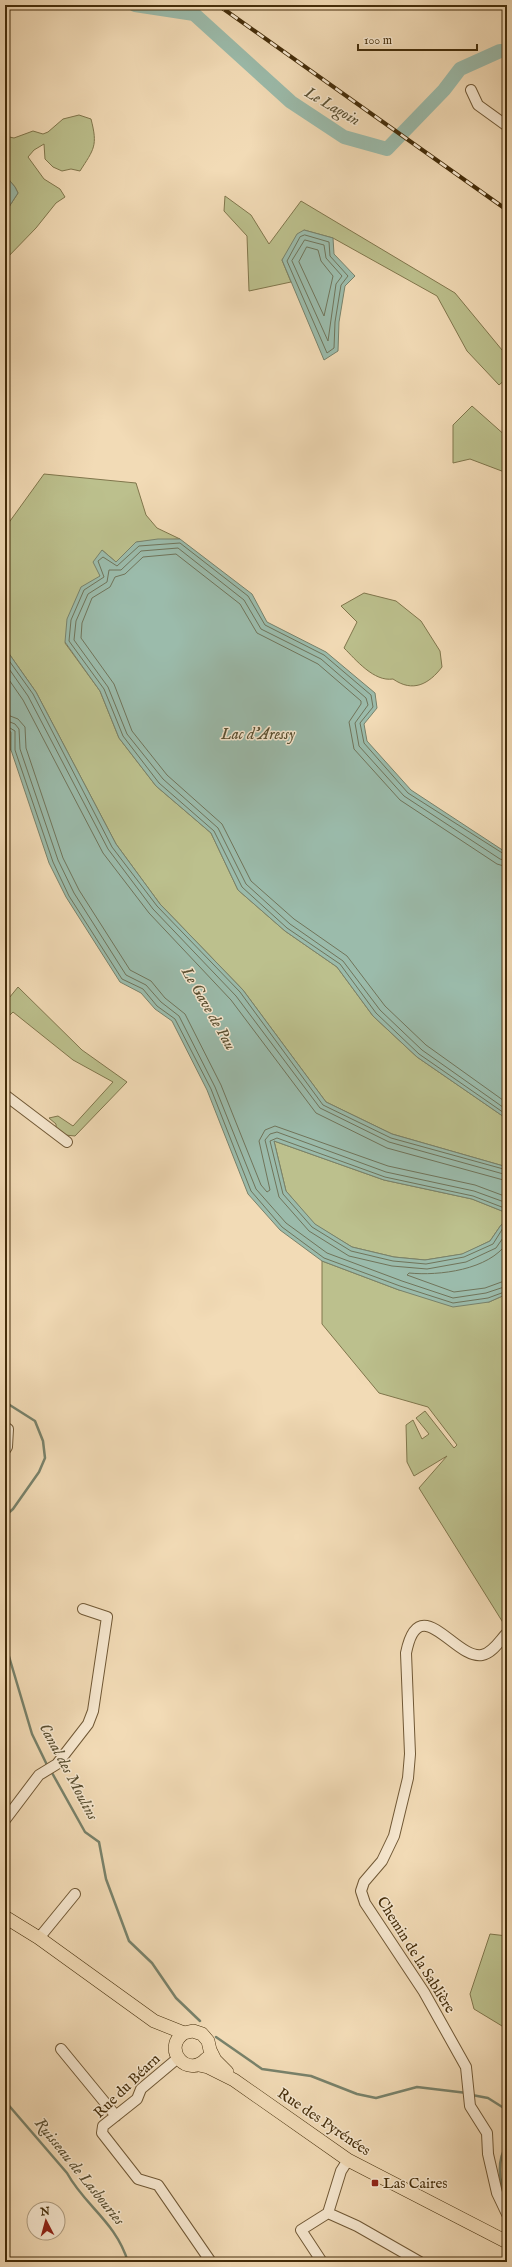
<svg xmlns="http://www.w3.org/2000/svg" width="512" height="2267" font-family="'IM FELL English',serif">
<rect width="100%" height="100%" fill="#f2dbb6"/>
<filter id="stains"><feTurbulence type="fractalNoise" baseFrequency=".005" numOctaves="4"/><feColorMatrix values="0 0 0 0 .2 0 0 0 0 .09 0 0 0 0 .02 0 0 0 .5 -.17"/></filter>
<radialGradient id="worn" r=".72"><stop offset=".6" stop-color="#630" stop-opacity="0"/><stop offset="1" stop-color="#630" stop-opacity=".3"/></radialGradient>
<path fill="#bcc08d" stroke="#80764c" d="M79 115 91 119C98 146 94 149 80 171L71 169 62 171 53 167 45 159 44 144 34 150 28 157 44 179 60 189 65 197 56 203 36 228 5 260V213L18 193 15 187 5 175V136L14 138 33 131 43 134 48 132 63 119Z
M225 196 251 215 269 244 301 201 455 293 507 356V378L499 385 467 351 437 296 333 238 304 230 282 260 291 282 249 291 247 236 224 211Z
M472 406 507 437V473L470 459 453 463V425Z
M44 474 136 483 146 515 157 528 180 539 137 542 116 562 102 550 100 576 65 643 100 691 119 738 156 786 211 833 238 890 285 931 337 967 373 1016 417 1057 507 1119V1167L392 1134 326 1102 243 990 160 904 116 844 36 692 5 648V528Z
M364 593 396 601 421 621 440 651 442 667C429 684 413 693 393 679 374 682 356 660 344 648L357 622 341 606Z
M5 728 11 732V750L5 748Z
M18 987 82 1050 127 1082 75 1136 65 1135 56 1128V1124L49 1118 58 1116 73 1126 113 1082 73 1060 13 1012 5 1020V1003Z
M274 1141 384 1180 472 1199 507 1213V1222L501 1225 490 1241 463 1254 425 1260 394 1257 352 1247 314 1224 286 1191Z
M322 1261 399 1290 489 1302 507 1294V1629L419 1488 447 1456 414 1476 407 1462 406 1425 413 1420 422 1439 429 1434 416 1418 425 1411 454 1448 457 1445 428 1407 379 1393 322 1324Z
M490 1934 507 1936V2029L474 2009 470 1994Z"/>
<path fill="#9bbbab" stroke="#78826b" d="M5 175 15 187 18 193 5 213Z
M304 230 333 238 334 254 355 276 345 286 339 322 338 351 324 360 282 260 297 234Z
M158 539H180L252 594 267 622 326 652 375 693 377 708 364 724 367 741 411 790 507 853V1119L417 1057 373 1016 337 967 285 931 238 890 211 833 156 786 119 738 100 691 65 642 67 619 81 587 100 576 93 562 102 550 116 562 136 542Z
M5 648 36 692 116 844 160 904 243 990 326 1102 392 1134 507 1167V1213L472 1199 384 1180 274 1141 286 1191 315 1224 352 1247 394 1257 425 1260 462 1254 490 1241 501 1225 507 1222V1294L489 1302 453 1307 399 1290 322 1261 280 1230 248 1194 207 1090 172 1021 155 1009 141 993 120 982 66 897 49 863 11 750V732L5 728Z"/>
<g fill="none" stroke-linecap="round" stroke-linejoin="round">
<path stroke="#70745a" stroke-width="1" d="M305 235 329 242 330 256 348 276 341 285 335 322 334 348 327 353 287 261 300 237Z
M305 240 324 245 326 258 342 276 336 284 328 341 292 261Z
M307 247 318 250 321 261 333 276 324 316 299 262Z
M5 655 33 694 112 847 157 906 240 992 323 1105 391 1138 507 1170
M5 663 28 696 108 849 153 909 236 996 320 1108 389 1142 507 1175
M5 674 23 700 103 853 149 913 231 1000 316 1113 387 1148 507 1181
M5 714 18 719 25 727 26 748 63 858 79 890 130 970 151 981 165 998 185 1014 221 1085 261 1185 267 1192 270 1190 259 1141 265 1130 275 1126 388 1166 475 1185 507 1197
M5 720 15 724 19 729 20 749 58 860 74 893 126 975 146 985 161 1002 179 1016 215 1087 256 1189 286 1223 327 1253 402 1281 453 1298 486 1293 507 1286
M5 725 15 731V750L53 862 69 896 122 979 143 989 157 1006 175 1019 211 1089 251 1191 282 1227 324 1258 400 1286 453 1303 488 1298 507 1291
M507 856 408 793 364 743 360 723 373 707 371 695 324 655 265 625 248 596 180 543 139 546 117 566 103 557 98 561 104 577 84 590 71 620 69 641 104 689 123 736 159 783 214 831 242 887 287 928 340 964 376 1013 419 1054 507 1115
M507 861 500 859 404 796 359 746 355 723 368 705 366 698 321 659 261 629 244 600 178 548 141 551 121 570H109L107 582 88 594 76 621 74 640 108 687 127 734 163 779 218 828 246 884 290 924 343 961 380 1010 422 1050 507 1110
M507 867 497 864 400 800 354 749 349 722 361 704V701L318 664 257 633 240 604 176 554 143 557 125 574 115 577 110 587 92 598 82 623 81 638 114 684 132 731 167 775 222 824 251 881 294 919 347 956 385 1006 426 1045 507 1103
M507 1203 474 1191 386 1172 277 1132 270 1134 265 1140 279 1197 309 1231 349 1256 392 1266 427 1269 466 1262 496 1248 507 1232
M507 1209 473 1196 385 1177 277 1138 270 1141 283 1194 312 1227 351 1251 393 1261 426 1264 464 1257 493 1244 503 1228 507 1227
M507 1243C489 1270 439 1276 409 1273L407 1275 454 1292 485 1288 507 1280"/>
<path stroke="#78826b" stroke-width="2.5" d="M5 1402 35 1421 43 1441 45 1458 39 1472 13 1509 5 1516
M5 1643 32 1734 48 1767
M51 1771 85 1832 99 1842 106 1879 129 1941 152 1963 176 1998 200 2021
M216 2037 262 2069 311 2076 357 2094 376 2098 417 2087 467 2093
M472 2095 488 2098 507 2110
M5 2101 67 2173C85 2206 116 2222 128 2262
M507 2144C496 2162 499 2182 507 2200"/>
<path stroke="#9bbbab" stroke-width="14" d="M135 5 194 14 291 102 344 137 387 149 444 90 460 69 500 51H507"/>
<defs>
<path id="minor" d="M471 90 478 105 507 126
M5 1095 67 1142
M5 1450 7 1447 8 1429
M507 1633C500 1640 493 1653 482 1655 455 1660 419 1588 406 1653L410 1754 408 1778 394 1836 382 1861 364 1882 361 1891 365 1903 424 1992 466 2067 470 2106 487 2133 488 2154 497 2193 507 2214
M5 1820 39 1775 57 1764 88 1724 93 1711 107 1617 83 1609
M39 1938 75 1894
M61 2049 116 2116
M178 2058 141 2089 137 2099 103 2126 102 2133 138 2179 158 2185 211 2262
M328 2213 341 2171 348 2160
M322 2262 301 2230 328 2213 357 2226 420 2262"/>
<path id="major" d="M5 1917 39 1938 154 2021 184 2033 193 2031 202 2034 208 2041 210 2050 215 2060 227 2072
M184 2033C161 2049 188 2079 206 2059
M199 2065 208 2067 234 2080 348 2160 507 2242"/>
</defs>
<use href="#minor" stroke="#705835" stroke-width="12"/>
<use href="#major" stroke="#442d0a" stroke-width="14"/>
<use href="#minor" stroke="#f7e8d0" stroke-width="10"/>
<use href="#major" stroke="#f2dbb6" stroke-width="13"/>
<defs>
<path id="rail" d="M218 5 507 210"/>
</defs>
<use href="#rail" stroke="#442d0a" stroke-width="4"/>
<use href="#rail" stroke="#f7e8d0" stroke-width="2.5" stroke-dasharray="8" stroke-linecap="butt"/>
</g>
<rect fill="#8f2418" stroke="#f7e8d0" stroke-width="1.5" x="371" y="2179" width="8" height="8" rx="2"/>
<g text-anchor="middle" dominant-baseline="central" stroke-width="3" stroke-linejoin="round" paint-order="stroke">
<g font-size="15" fill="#442d0a" stroke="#f7e8d0">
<text transform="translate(416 1955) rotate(58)">Chemin de la Sablière</text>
<text transform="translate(127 2086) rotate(-44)">Rue du Béarn</text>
<text transform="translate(324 2122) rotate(34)">Rue des Pyrénées</text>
</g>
<g font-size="15" fill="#442d0a" stroke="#f7e8d0" text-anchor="start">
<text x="383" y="2183">Las Caires</text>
</g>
<g font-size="16" font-style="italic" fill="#5a5032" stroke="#f7e8d0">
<text transform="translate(332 107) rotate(30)">Le Lagoin</text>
<text x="258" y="735">Lac d'Aressy</text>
<text transform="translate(208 1009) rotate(60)">Le Gave de Pau</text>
<text transform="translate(68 1772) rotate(62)">Canal des Moulins</text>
<text transform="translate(79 2172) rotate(51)">Ruisseau de Lasbouries</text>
</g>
</g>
<rect width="512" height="2267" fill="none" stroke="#f2dbb6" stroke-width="20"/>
<rect x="6" y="6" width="500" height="2255" fill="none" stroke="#442d0a" stroke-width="2"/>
<rect x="10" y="10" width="492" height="2247" fill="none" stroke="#442d0a"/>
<g transform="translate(46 2221) rotate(354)"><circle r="19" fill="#f7e8d0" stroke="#af9d81"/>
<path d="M0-3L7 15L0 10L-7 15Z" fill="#8f2418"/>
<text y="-6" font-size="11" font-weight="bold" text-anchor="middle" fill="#442d0a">N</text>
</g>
<path d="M358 44v6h119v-6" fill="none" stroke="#442d0a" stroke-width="2"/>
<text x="364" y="44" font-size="12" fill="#442d0a" stroke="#f7e8d0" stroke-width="3" paint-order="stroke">100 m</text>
<rect width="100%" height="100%" filter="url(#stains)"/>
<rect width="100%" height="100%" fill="url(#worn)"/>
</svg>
